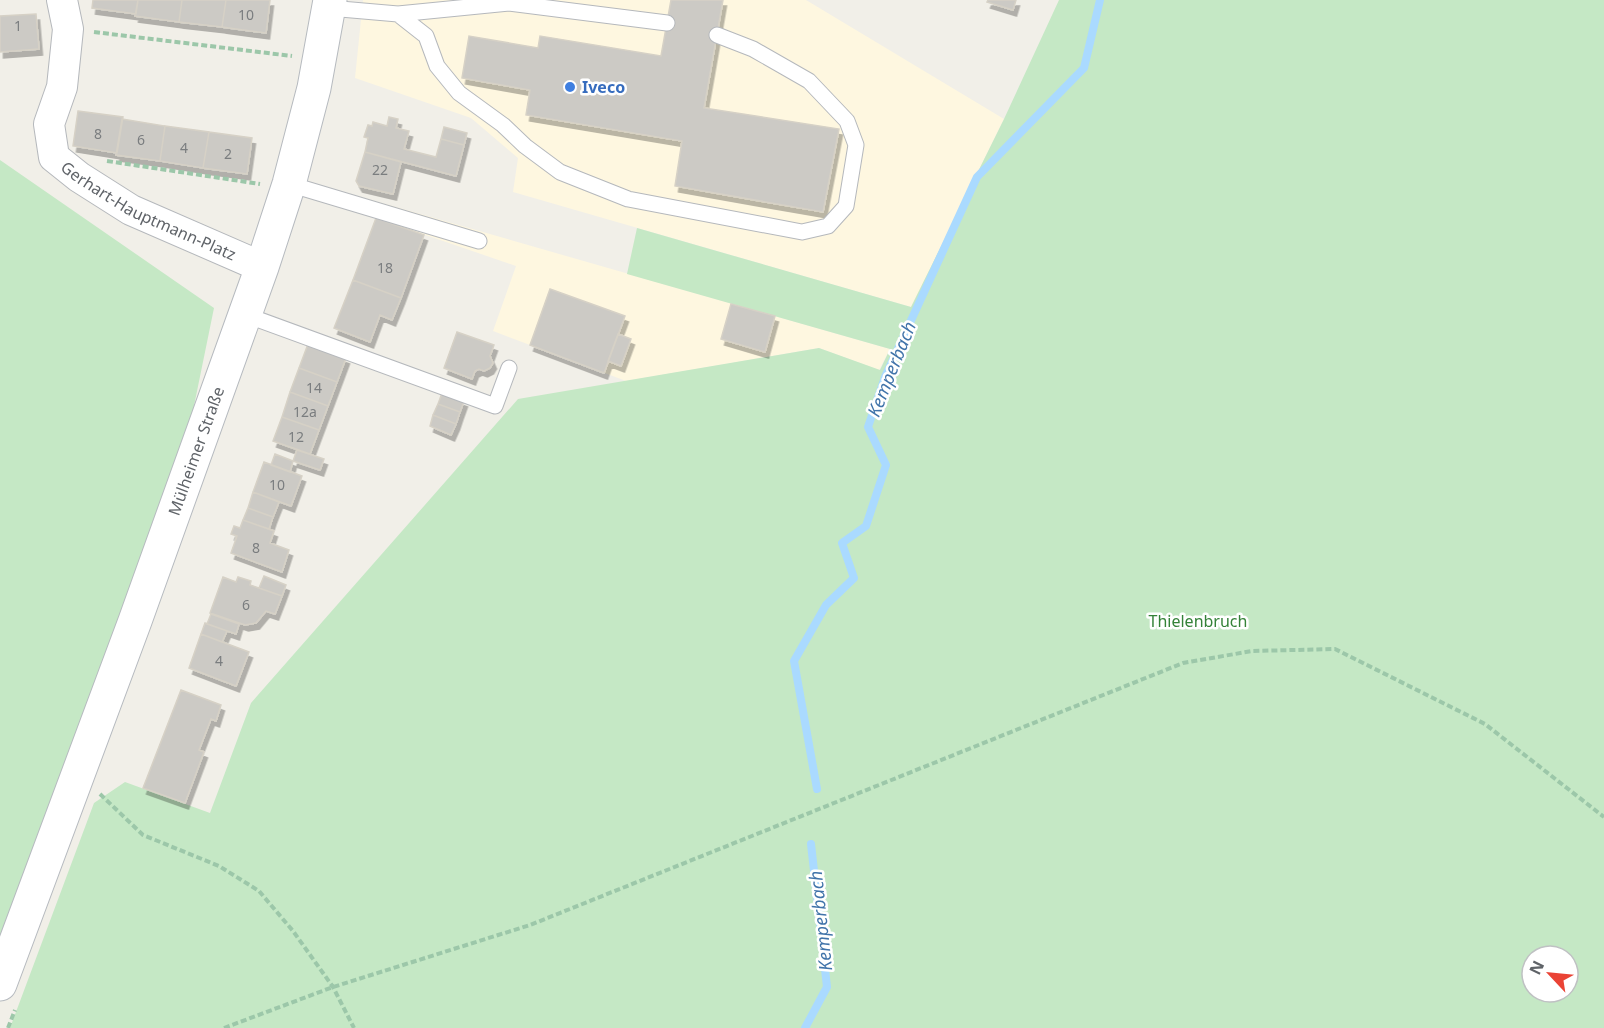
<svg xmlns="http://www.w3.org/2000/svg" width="1604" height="1028" font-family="'Noto Sans',sans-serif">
<defs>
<filter id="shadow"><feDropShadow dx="3.5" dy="6" stdDeviation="0" flood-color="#0004"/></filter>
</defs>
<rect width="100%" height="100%" fill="#f1efe8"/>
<path fill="#fef7e0" d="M363 0H806L1004 119 911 307 513 192 518 158 471 118 355 78Z
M340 191 890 349 879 370 819 348 626 381 493 331 516 266 376 218 335 206Z"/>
<path fill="#c5e8c5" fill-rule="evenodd" d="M1059 0H1604V1028H10L94 803 125 782 210 813 251 703 518 399 819 348 880 370 890 349 627 274 637 228 911 307 1004 119ZM1532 956H1568V992H1532Z
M0 160 214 308 186 445 0 947Z"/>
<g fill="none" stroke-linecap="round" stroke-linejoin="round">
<path stroke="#aadaff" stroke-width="8" d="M817 789 794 661 826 605 854 578 842 543 866 526 886 465 868 427 885 377 977 177 1084 68 1100 0
M805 1028 827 987 811 844"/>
</g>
<path fill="#cccac5" stroke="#d6d1c6" stroke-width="1.5" filter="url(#shadow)" d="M93 0H138L136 14 92 8Z
M138 0H182L179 22 135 16Z
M182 0H226L222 27 179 22Z
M226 0H270L266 33 222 27Z
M671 0H723L704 108 839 129 823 212 675 186 682 141 526 115 530 90 462 78 469 36 538 48 540 36 661 56Z
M988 0H1016L1013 10 987 2Z
M36 14 39 49 0 52V16Z
M78 111 123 117 117 153 73 146Z
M389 117 398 119 396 128 409 131 404 149 436 157 441 139 464 145 456 176 365 152 368 138 364 137 368 125 372 126 373 122 387 126Z
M122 119 165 126 160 161 116 155Z
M165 126 209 132 203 168 160 161Z
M444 127 467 133 464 145 441 139Z
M209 132 252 138 247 174 203 168Z
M365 152 401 162 393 194 359 186 356 181Z
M376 218 424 235 401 298 353 280Z
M353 280 401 298 392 320 380 315 370 342 334 328Z
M550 289 625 316 604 373 530 345Z
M731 304 775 316 765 352 721 339Z
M457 332 494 345 490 356 493 363 490 368 484 371 479 369 475 371 472 379 444 368Z
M618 334 631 339 621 366 608 361Z
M308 344 346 358 337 382 299 368Z
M299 368 337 382 328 406 290 392Z
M290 392 328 406 319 430 282 417Z
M442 393 464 401 460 412 438 404Z
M438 404 460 412 456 424 433 415Z
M433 415 456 424 451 435 430 426Z
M282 417 319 430 310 454 273 441Z
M297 450 324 459 320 470 293 461Z
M275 454 293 461 290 472 271 465Z
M264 462 302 476 291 506 253 492Z
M253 492 279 502 273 517 248 508Z
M248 508 273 517 269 529 243 520Z
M243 520 274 531 270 543 289 550 282 572 231 553 237 536 231 534 234 526 240 528Z
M264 576 286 585 282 596 259 588Z
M223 577 236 582 238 577 251 581 250 585 282 596 275 614 266 611 256 623 245 625 210 613Z
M211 614 239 624 236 634 207 624Z
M205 623 227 631 222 642 201 634Z
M201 634 249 652 236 686 189 668Z
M181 690 221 705 216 721 211 719 199 750 204 752 185 803 143 788Z"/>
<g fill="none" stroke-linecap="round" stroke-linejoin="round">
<defs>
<path id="lane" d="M329 8 398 14 426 36 437 66 459 93 503 125 525 146 560 172 628 199 802 232 828 226 846 206 856 145 847 121 809 81 753 49 717 35
M398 14 509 3 667 23
M289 184 479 241
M246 315 495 406 509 368"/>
<g id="street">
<path id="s1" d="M62 0 68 29 62 87 49 124 54 157 79 177 131 210 262 267"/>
</g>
<g id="secondary">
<path id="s2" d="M0 984 135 621 262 267 289 184 314 88 330 0"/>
</g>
</defs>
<use href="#lane" stroke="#b5b8bc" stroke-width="17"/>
<use href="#street" stroke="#b5b8bc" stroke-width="32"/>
<use href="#secondary" stroke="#b6babf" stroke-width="35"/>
<path stroke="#9cc7a9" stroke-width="4" stroke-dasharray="6 3" stroke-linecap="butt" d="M94 32 292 56
M107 161 260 184
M100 794 143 835 219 866 259 891 293 931 333 987 354 1028
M8 1028 15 1010
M224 1028 333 987 530 925 1183 663 1252 651 1335 649 1485 724 1604 817"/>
<use href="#lane" stroke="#fff" stroke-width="15"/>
<use href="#street" stroke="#fff" stroke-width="30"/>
<use href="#secondary" stroke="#fff" stroke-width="33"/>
</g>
<circle fill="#3f7fe0" stroke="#fff" stroke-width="2" cx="570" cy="87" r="6"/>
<g text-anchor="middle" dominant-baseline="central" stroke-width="5" stroke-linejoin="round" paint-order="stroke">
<g font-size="14" fill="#7a7d7f">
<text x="246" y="14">10</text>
<text x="18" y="25">1</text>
<text x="98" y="133">8</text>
<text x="141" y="139">6</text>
<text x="184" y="147">4</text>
<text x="228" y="153">2</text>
<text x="380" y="169">22</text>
<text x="385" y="267">18</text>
<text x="314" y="387">14</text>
<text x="305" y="411">12a</text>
<text x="296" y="436">12</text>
<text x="277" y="484">10</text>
<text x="256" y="547">8</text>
<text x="246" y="604">6</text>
<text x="219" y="660">4</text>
</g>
<g font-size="16" font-weight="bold" fill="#366cbe" stroke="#fff" text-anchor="start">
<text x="582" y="87">Iveco</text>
</g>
<g font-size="16" fill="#5f6368" stroke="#fff">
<text stroke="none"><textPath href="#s1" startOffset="270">Gerhart-Hauptmann-Platz</textPath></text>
<text stroke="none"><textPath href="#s2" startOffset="568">Mülheimer Straße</textPath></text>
</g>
<g font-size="16" fill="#348238" stroke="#fff">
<text x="1198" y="621">Thielenbruch</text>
</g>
<g font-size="18" font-style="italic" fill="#4174aa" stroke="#fff">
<text transform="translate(891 369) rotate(-68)">Kemperbach</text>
<text transform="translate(820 921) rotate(-96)">Kemperbach</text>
</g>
</g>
<g transform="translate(1550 974) rotate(296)"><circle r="28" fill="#ffffff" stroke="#bfc1c3" stroke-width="1.5"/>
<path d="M0-4.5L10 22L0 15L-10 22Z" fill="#ea4335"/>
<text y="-9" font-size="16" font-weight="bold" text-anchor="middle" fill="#5f6368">N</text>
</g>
</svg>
